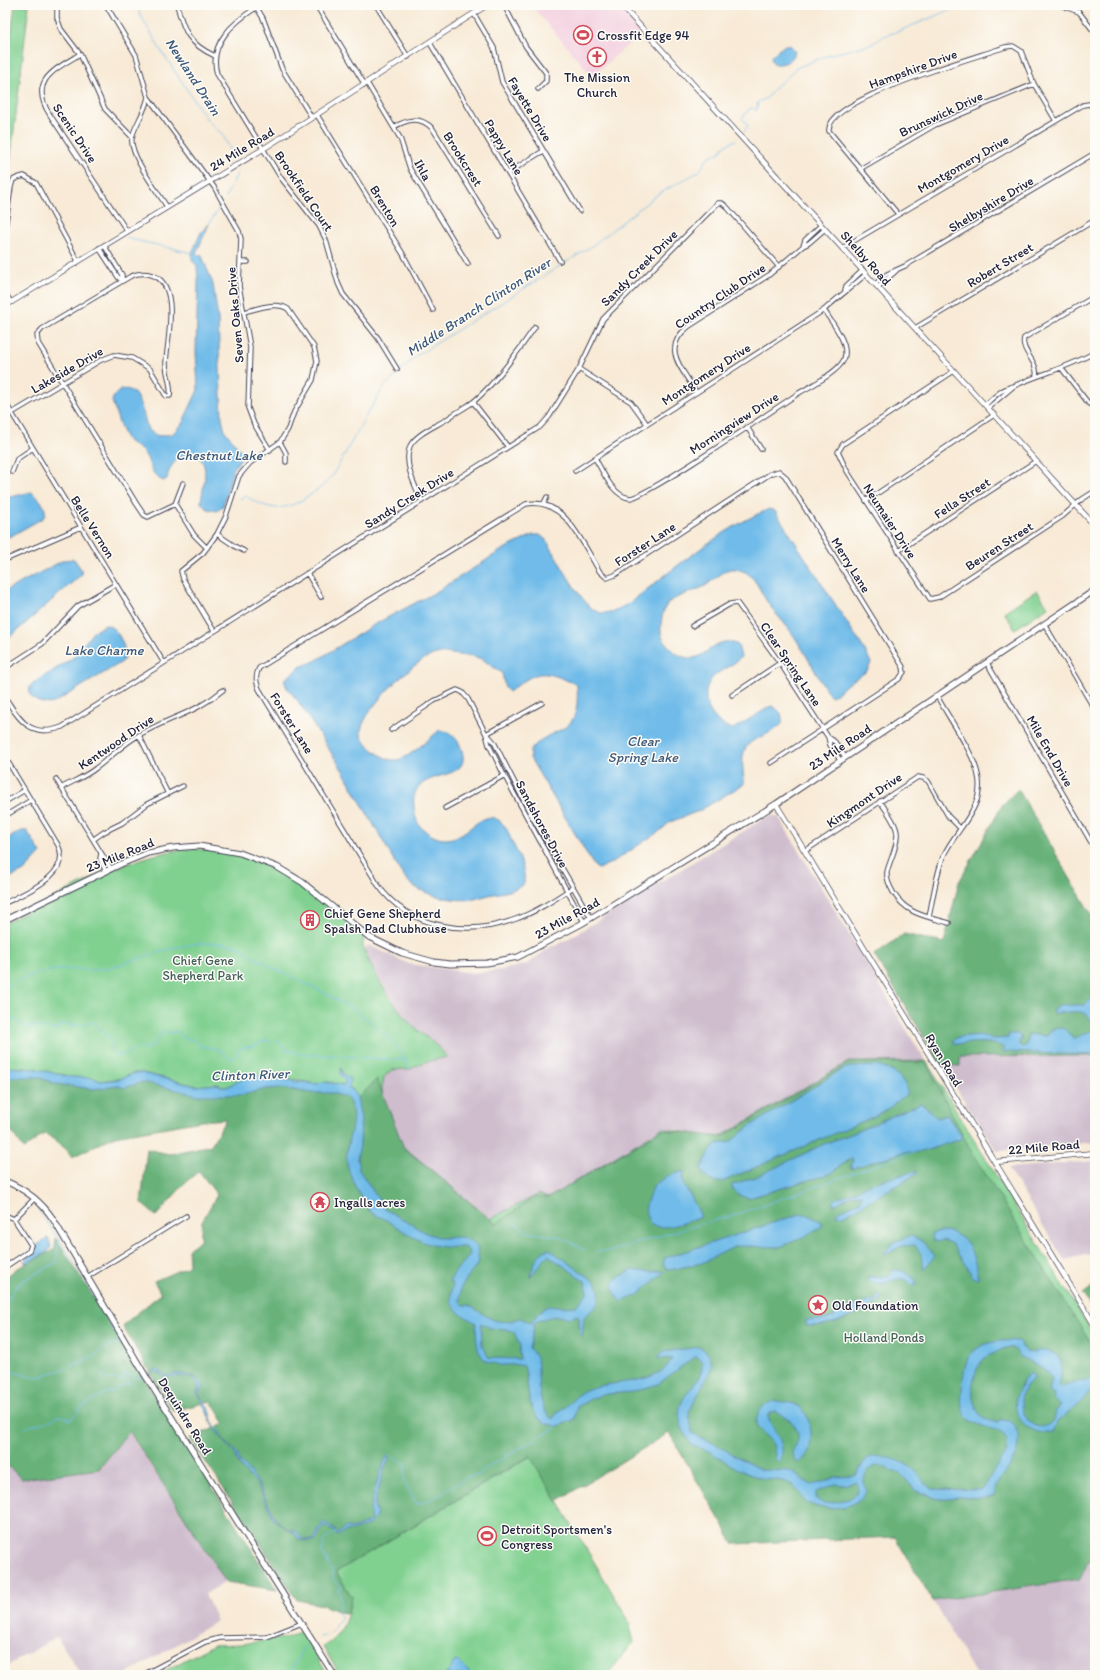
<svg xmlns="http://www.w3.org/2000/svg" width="1100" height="1680" font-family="Itim,sans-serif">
<rect width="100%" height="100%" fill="#fdfcf7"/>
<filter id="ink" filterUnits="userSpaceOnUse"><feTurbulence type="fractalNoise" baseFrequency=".025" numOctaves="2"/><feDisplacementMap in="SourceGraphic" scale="8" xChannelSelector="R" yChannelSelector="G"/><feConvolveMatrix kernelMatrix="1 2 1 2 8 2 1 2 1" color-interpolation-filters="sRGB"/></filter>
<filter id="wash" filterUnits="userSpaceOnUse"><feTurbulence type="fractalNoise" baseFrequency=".012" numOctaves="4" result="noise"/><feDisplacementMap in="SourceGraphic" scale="16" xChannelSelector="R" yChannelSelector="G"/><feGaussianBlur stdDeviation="0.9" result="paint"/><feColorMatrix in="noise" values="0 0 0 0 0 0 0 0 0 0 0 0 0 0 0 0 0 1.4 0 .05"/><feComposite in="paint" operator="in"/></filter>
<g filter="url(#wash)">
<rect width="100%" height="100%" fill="#f8ead6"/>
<path fill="#f3cfdf" d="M531 5H616L642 33 592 76Z"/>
<path fill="#cfbdce" d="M768 816H778L926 1062 843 1065 722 1137H708L676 1129 662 1130 559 1194 493 1226 426 1197 355 1063 415 1029 399 1010 362 951 368 945 409 964 472 973 501 970 527 964 553 945 556 946 612 912Z
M1095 1056V1142L997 1151 941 1065 959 1066V1057Z
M1095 1161V1253L1064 1260 1008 1168Z
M128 1431 226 1582 205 1594 217 1621 125 1675H81L57 1637 5 1667V1463L22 1479Z
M1095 1559V1675H976L933 1601 1080 1579 1088 1562Z"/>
<path fill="#80d090" stroke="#517966" d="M15 5H29L5 205V82Z
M1037 590 1048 607 1015 629 1004 612Z
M184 849C225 848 270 859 303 885 324 901 343 920 364 936 364 938 363 942 363 945 367 965 397 1011 413 1026 424 1036 437 1044 447 1057L425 1062 410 1069 392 1070 384 1077 382 1088 384 1107 395 1142 410 1152 490 1219 539 1194 548 1198 662 1128 718 1138 848 1062 926 1061 1095 1337V1501L662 1371 361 1119 358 1098 352 1089 329 1082 315 1084 298 1080 268 1077 260 1078 257 1074 250 1075 227 1087H222L218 1084 196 1086 143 1073H134L122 1078 100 1081 93 1078 71 1077 37 1069 5 1067V923C63 894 120 858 184 849Z
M531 1456 628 1619 634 1642 607 1675H340L323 1647C344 1633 346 1621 352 1597L336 1572Z
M301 1631 328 1675H157L213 1645 242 1644 290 1637Z"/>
<path fill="#68b27a" stroke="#456a5a" d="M1018 789 1095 921V1056L960 1057V1066L941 1065 874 955 904 934 944 943 959 882 1003 804Z
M926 1062 971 1151 1095 1350V1559L1088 1562 1080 1579 933 1601 895 1537 734 1544 669 1433 557 1501 530 1456 336 1572 352 1597 347 1614 322 1605 297 1600 190 1438 225 1424 211 1401 173 1411 123 1327 130 1319 161 1294 154 1281 189 1266 188 1249 200 1241 202 1221 217 1195 199 1171 187 1181 156 1216 141 1203 147 1149 169 1154 211 1145 226 1119 202 1121 115 1136 72 1157 66 1149 45 1133 24 1149 5 1123V1071L112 1084 136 1079 220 1092 274 1082 335 1089 355 1101 377 1079 404 1148 496 1224 534 1197 548 1198 662 1130 722 1137 849 1063Z
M56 1238 277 1590 226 1582 129 1431 99 1469 22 1479 5 1463V1278L16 1269 55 1249Z
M1095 1286V1311L1082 1294Z"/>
<path fill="#70bbe9" stroke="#496e92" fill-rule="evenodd" d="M785 45 791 46 795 52C793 61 784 65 774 64L771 59 772 55Z
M209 224 196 254 202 256 213 284 218 319 222 419 225 431 240 450 242 456 233 470 223 506 217 511 208 509 201 503C202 486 214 460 190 452 177 458 169 465 167 479L163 481C151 475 151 466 146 456 142 448 130 445 125 437 119 426 116 413 112 401 114 395 116 393 122 390 139 384 144 418 148 430L158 436 172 434 182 424 198 390 196 351 198 281 197 266 192 260V253L201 232Z
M31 492C38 496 47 507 45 515L43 518 11 536 5 538V496L11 497Z
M769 509 775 511 866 652 871 663 867 671 846 685 837 694 830 696C817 676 807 655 794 636 786 624 776 615 768 603 761 593 757 580 747 573 743 571 735 568 730 569 725 570 711 582 705 586 694 592 679 595 669 602 662 608 659 628 662 637 664 641 670 648 673 651 705 675 710 630 738 645L741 657C733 666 721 669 713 677 696 696 712 724 733 729L771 706C780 709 783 715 782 724 776 730 769 733 761 737 737 746 743 762 744 784L699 811 670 822 660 831 613 862 598 869 594 866 530 758V751C553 721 581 742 577 685 543 669 538 669 509 692L505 688 502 673 482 659 469 655 467 656C456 655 443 651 433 655 412 662 366 707 361 730 360 739 370 748 376 752 383 757 389 761 398 760 411 757 429 738 440 730 448 731 455 736 459 743 481 790 408 761 414 807 415 816 416 823 423 829 461 862 477 801 501 822 508 828 510 839 514 846 520 857 526 872 524 884 511 892 504 892 489 895 484 896 479 898 474 899 456 902 424 896 410 883 406 880 403 875 400 871L343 771 298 701 287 688 284 680 300 667 315 661 377 623 436 592 502 550 533 535H540L546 540C557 555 583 612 602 613 612 613 620 608 628 604 673 570 717 531 769 509Z
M74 559 81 569 82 574 11 636 5 639V591L64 560Z
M105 625C117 626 126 646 125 657L122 662 54 703C43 706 24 699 31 685L74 657 93 632Z
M21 831H27L41 853 24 871 5 880V840Z
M1091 999H1095V1023L1091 1021C1087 1006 1066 1014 1053 1013L1052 1010 1061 1005H1085Z
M1064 1028 1073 1039 1095 1029V1055L1003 1052 1004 1048C990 1039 970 1044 955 1044L953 1041 958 1037 981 1035 993 1039 1008 1038 1009 1034H1018L1022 1039 1020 1040 1019 1045 1023 1047 1027 1045 1028 1034 1047 1036 1052 1029Z
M877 1066C891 1069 907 1078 907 1094L889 1108 875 1116 724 1181C712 1184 705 1179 701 1168L715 1144 730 1142 750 1126 841 1070 850 1067Z
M5 1067 37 1069 71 1077 93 1078 101 1081 120 1079 134 1073H142L196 1086 218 1084 222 1087H227L250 1075 257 1074 260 1078H276L315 1084 324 1082 344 1085 346 1082 340 1074 341 1068 343 1074 350 1079 349 1088 352 1089 357 1097 361 1119 360 1146 357 1159 359 1170 385 1209 426 1233 442 1238 461 1237 471 1241 477 1247 479 1262 461 1287 460 1301 464 1305H468C488 1315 494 1328 520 1318L531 1323C548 1297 552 1309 576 1306L587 1294 585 1281 548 1255 530 1277C534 1264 536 1253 549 1249L597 1283C603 1302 598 1305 584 1317L582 1337 580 1335 579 1317 577 1315 570 1318C556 1314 545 1317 532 1324L534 1328 529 1348C534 1353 538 1360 538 1367 538 1380 539 1413 553 1419L557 1412C570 1407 575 1393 588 1389 612 1380 659 1386 672 1359L657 1358 663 1352 699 1347C708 1351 711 1357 712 1367L689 1412 692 1432 701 1439 711 1442 761 1470 790 1471 811 1485 821 1483 835 1477 856 1476C859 1471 862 1464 866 1460 874 1451 903 1461 912 1468 919 1474 924 1482 931 1489L981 1490C989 1482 989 1478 994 1470 1000 1461 1010 1454 1007 1441 1004 1425 974 1431 964 1413 960 1406 962 1395 962 1388 963 1380 964 1366 968 1358 979 1341 1000 1340 1018 1341 1021 1344 1022 1349 1025 1351 1031 1355 1038 1350 1044 1351 1064 1351 1064 1370 1058 1384L1061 1387 1095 1377V1389H1092L1079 1404 1057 1422 1053 1433C1026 1436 1006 1412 1020 1388 1023 1382 1024 1377 1031 1373L1034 1377V1379C1005 1396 1031 1443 1054 1421L1056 1411 1060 1406 1053 1399 1054 1395 1049 1392 1052 1378C1043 1368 1035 1363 1022 1358 1017 1356 1018 1350 1012 1348 1005 1347 1000 1350 995 1353 990 1355 985 1357 982 1361 967 1379 968 1422 998 1422L1000 1419C1021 1419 1021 1444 1014 1458 1011 1466 1004 1472 1000 1479 996 1484 995 1490 994 1496L989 1498 959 1497 938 1499 916 1491 902 1475 879 1465C866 1469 861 1477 866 1490 865 1493 864 1496 862 1498 852 1509 819 1512 807 1502 800 1497 799 1488 791 1484 781 1479 768 1480 758 1477 733 1471 715 1450 692 1445 656 1395 709 1389 701 1360L696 1356 658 1384 632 1392 607 1394 592 1398 577 1407 574 1420C569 1421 561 1426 556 1426 524 1421 531 1392 524 1366 516 1364 511 1365 503 1365 500 1366 496 1364 494 1363 475 1361 476 1338 476 1323 457 1312 446 1308 453 1284L450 1282C453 1269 465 1265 470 1253L465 1247C456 1247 446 1248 437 1246 418 1243 403 1230 386 1220 382 1217 376 1216 372 1213 364 1207 348 1173 347 1162 344 1141 362 1115 346 1097L332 1093H311L280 1088 266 1089 242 1095H198L143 1082 124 1088 119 1086 94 1089 56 1084 38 1077H5ZM481 1323 490 1328 506 1329 514 1332 520 1346 519 1350 520 1359 489 1358 482 1346ZM857 1482 858 1492 849 1499 824 1504 816 1499V1492L836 1484 842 1485Z
M921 1103 937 1118 947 1115 961 1135V1139L921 1152H904L850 1169 853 1160 852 1158 829 1174 749 1198 740 1196 732 1188V1185L758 1176 826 1143 851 1134Z
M684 1171 682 1182C689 1193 696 1205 701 1217 687 1222 665 1231 651 1225 640 1208 648 1201 654 1185L668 1176Z
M916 1171 918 1173 843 1216 836 1215V1213L860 1201 862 1195C851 1191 843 1202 833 1205V1201C839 1196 846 1196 853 1192 872 1181 895 1177 916 1171Z
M800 1214H806L822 1222V1226L802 1238 780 1247 736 1246 702 1263 670 1270 667 1269 663 1264 665 1258Z
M945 1231C953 1232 962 1237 967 1243 970 1247 980 1274 978 1279L973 1277 952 1244 943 1240 937 1242 933 1240 931 1234Z
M909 1236C923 1238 926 1247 935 1256L923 1270 921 1254 915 1245 902 1246 885 1255 884 1253 892 1243Z
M48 1237 51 1247 46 1253 27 1263 24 1262 37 1245Z
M632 1270 649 1272 663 1271 664 1272 638 1295 622 1302C615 1298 612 1288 614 1280Z
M893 1270C903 1270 913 1273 917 1284L911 1285C901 1272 892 1283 881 1284 877 1284 872 1282 868 1281L867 1278 869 1277 888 1276Z
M880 1294 882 1296C877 1310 820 1331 806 1325V1320H823L834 1317 835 1312 838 1310 875 1300Z
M120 1341 143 1376 157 1369 165 1376C177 1372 198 1373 203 1388L199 1391 200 1397 208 1407 212 1421 224 1440 237 1453 241 1464 246 1467 258 1483 276 1520 288 1529 294 1530 303 1539 314 1540C315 1536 321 1524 324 1522L339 1533 346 1527 356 1528 371 1521C371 1519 370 1517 370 1515 369 1504 382 1463 388 1455 390 1462 386 1464 384 1469 382 1475 381 1482 379 1488 376 1498 372 1504 377 1514L372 1523 356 1530H348L339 1535 324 1525C321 1530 318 1535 316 1541H306L299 1539 294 1533 274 1520 257 1484 239 1465 235 1454 216 1431 197 1392 199 1387C193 1371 176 1378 164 1377L156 1371 143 1378Z
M776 1401C784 1402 795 1402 802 1409 814 1421 816 1457 797 1463L792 1453C793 1448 798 1444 798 1439 800 1426 785 1415 774 1411L770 1413 768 1417C773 1433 788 1442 780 1461L776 1462 773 1444 756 1425C756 1412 763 1403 776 1401Z
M458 1661 472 1675H446L454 1662Z"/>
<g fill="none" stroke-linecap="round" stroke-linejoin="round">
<path stroke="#70bbe9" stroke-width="1" d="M135 5 160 49 208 121 222 134 233 154V160
M743 134 748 125 742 118 750 108H753L756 111 758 102 767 98 777 85 783 81 796 68 829 55 872 44 884 36 899 31 962 5
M226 197 238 172
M209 224 221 205
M126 238 192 253
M226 494 229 495
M240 499 246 496C269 511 284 512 307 497 317 491 326 484 333 475L367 414 385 386 416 356 592 246 658 194 698 172C707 164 702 157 719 153L724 146 736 140
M5 988C26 976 46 969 71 969 82 969 93 971 104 969 148 958 190 935 237 946 244 948 250 956 257 959 304 985 356 1002 393 1043 400 1051 406 1058 408 1069
M5 1016 15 1020 23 1027 34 1026 53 1030 58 1029 61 1024 76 1026 94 1022 100 1031 109 1037 114 1053 118 1056 128 1053 135 1048H150L155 1044 162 1031 170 1033 177 1031 183 1038 197 1041 200 1046 219 1049C225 1055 225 1059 234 1058L239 1051 238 1049 253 1046 266 1040 270 1042 277 1041 288 1050 301 1054 406 1060
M38 1209 73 1260 120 1341
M708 1222 732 1216 916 1151
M514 1223 527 1232 560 1237 585 1250
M596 1252 610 1251 704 1223
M5 1304 15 1288 21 1282 57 1262 58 1243 60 1239
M5 1369 27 1376 41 1377 46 1374 66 1369 95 1355 104 1348 120 1343
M105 1373 102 1376 104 1379H116L121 1381 124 1378 123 1374 125 1373 137 1379 142 1377
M26 1428C35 1423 50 1423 57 1416H62L71 1420 80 1409 93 1400 106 1393 115 1391 125 1384H129L127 1374
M388 1455 390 1454 393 1458 406 1464 404 1482 417 1504C438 1500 453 1484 472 1475L478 1476 484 1469 555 1428 557 1425
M320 1637 332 1633 336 1624 342 1618 338 1612C341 1605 342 1596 338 1590L342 1587 336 1583 333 1577V1572L322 1553 324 1540 336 1532
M290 1675 301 1651 306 1646"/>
</g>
</g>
<g filter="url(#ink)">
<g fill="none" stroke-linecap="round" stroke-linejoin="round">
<defs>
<path id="minor" d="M57 5V18L61 29 80 54 105 109 132 137
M106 5 136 55 148 97 214 187 239 231 241 239 239 286 250 347 248 408 254 424 270 450
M177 5C184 32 189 44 215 56
M255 5 263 18 282 69 312 118
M316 5 365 85
M376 5 408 57
M504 5 526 47 546 73V81L538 89
M772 5H777
M1060 5 1079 12 1095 33
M257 7C234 22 208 43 217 74L281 178 319 226 326 240 338 283 343 294 378 338 397 369
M474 14 494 48 502 82 580 211
M430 43 560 261
M80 54C54 70 28 81 50 115L127 231
M367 83 400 138 410 169 468 264
M148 97C145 113 134 126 132 138 129 155 158 192 167 207
M317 115 403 254 433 310
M394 127C408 119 420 116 433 129L499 236
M860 169 935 125 1034 84
M508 173 543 151
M898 214 829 131C824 99 978 57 1005 47L1013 46 1021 51 1034 84 1056 121
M821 225 805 240 803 246 809 243 825 229
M5 229 11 187 13 180 17 178 24 176 36 183 78 261
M99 248 118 277 122 281V275L104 245
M842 248 1083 105 1089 104 1095 109
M240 262H248
M875 284 887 274 905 266 1095 153
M878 287 896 271
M845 290 846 286 863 270
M5 293 11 302
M915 328 1095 220
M579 369 631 402 647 424
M1062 369 1089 404 1095 407
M954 371 843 444 838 452 847 471 930 599 939 597 1063 516 1081 500 1095 491
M1036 376C1039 362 1020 351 1024 338L1095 296
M1014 386C1041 373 1069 368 1095 352
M696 392C683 369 660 349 688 327L769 275 803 246
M5 402 164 663
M473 402 508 447
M985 405C993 398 1002 388 1014 386L988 408
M12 413 101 360 114 355 132 358 150 369 166 396H170C172 385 166 374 166 363 167 340 181 284 152 275 145 273 138 273 131 276L42 329 37 335 38 343 136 503 144 515 148 517 175 504 183 483
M747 427 761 449
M280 442 286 453V462
M595 458C602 470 613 497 630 498 645 498 776 408 799 393 811 386 840 371 844 359 850 343 831 322 824 310
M575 471 824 310C838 297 852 287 866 274
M12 472 17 459 33 448
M422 501C415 486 403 463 410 446 416 434 436 426 447 419 455 413 465 408 473 402 492 387 521 348 535 327
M866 501 994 415
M544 503 547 497
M175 504 194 535 207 548
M217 534 236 547 244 551
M898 551 1036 461
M5 560 81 527
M307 573 321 597
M1045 625 1095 710
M692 626 730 604 737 603 780 663 828 737 830 745 840 760
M214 631 183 579 181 571 203 553 217 534 226 516 239 476 250 463 280 442 288 429 294 412 313 380 317 361 314 347 288 309C276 301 257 309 244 312
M987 663 1095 849
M5 668 42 644 78 606 116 584
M732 695 780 663
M5 697C19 720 31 739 62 727L540 427 549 417 579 369 603 319 718 203H722L727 207 779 267
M391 730 434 701 457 690 462 692 468 699 486 734 489 745 504 775 584 922
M486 734 542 703
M487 734 494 742 530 813 591 918
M139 735 168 794
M828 737 835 742 845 757
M5 757 58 845C73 875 24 893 5 903
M56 779 111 869
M61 788C73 781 85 777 96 768 111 757 123 744 139 735 169 717 195 714 223 690
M880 801C886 811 896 822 897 833 898 847 890 859 887 872 886 879 889 885 893 892 906 914 925 916 949 923
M5 802 25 790
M445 808 505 775
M5 816 31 800
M94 839 104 832 122 823 147 804 183 786
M805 851 918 777 923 778 928 781 948 816 960 828
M101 853 100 859 106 872
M572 888C555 899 536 912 516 919 468 937 409 929 378 885L259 689C256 681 255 676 259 668L526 504C565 496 583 545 600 572L607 578 615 575 770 474 779 471 785 476 903 667 904 672 899 679 771 763
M929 917C933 897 936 876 943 857 955 829 986 808 978 775 974 753 948 717 937 696
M5 1215 14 1219 31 1245 29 1251 5 1267
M14 1219 35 1198
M87 1277 186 1216
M143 1675 205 1642 220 1638 267 1637 302 1623"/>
<path id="tertiary" d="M621 5 1095 526
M5 306 263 149 487 5
M776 804 1095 1326
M995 1162 1095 1153"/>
<path id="secondary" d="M5 920 121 864 148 853 173 848 199 846 240 853 277 867 302 882 369 937 402 953 434 962 450 964 487 963 518 957 581 924 776 804 1095 590
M5 1181C25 1189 41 1201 53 1219L145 1375 334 1675"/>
</defs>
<use href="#minor" stroke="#424052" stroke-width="5.5"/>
<use href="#tertiary" stroke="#424052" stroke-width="6"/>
<use href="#secondary" stroke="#424052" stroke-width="7"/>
<use href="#minor" stroke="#fff" stroke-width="3.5"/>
<use href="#tertiary" stroke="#fff" stroke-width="4.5"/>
<use href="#secondary" stroke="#fff" stroke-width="5"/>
</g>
</g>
<defs>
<symbol id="stadium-ring" viewBox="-11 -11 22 22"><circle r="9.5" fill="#fdfcf7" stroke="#d1495b" stroke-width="1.5"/><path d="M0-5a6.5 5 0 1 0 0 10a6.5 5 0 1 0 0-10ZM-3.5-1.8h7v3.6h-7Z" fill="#d1495b"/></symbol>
<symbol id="church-ring" viewBox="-11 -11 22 22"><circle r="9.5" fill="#fdfcf7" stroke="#d1495b" stroke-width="1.5"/><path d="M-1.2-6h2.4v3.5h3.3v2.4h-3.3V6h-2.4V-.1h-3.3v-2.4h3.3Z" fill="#d1495b"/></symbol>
<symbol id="building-ring" viewBox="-11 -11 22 22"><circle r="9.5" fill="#fdfcf7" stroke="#d1495b" stroke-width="1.5"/><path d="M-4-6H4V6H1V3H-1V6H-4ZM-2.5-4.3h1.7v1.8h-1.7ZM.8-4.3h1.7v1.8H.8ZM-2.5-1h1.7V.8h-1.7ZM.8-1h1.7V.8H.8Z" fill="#d1495b"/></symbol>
<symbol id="temple-ring" viewBox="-11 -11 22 22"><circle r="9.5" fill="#fdfcf7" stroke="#d1495b" stroke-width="1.5"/><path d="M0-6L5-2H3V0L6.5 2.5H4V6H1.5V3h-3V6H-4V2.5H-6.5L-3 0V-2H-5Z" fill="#d1495b"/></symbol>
<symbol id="sight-ring" viewBox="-11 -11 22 22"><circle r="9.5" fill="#fdfcf7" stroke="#d1495b" stroke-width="1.5"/><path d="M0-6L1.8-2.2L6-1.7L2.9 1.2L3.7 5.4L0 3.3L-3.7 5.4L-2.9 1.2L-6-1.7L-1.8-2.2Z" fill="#d1495b"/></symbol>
</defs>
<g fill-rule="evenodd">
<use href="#stadium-ring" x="572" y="24" width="22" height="22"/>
<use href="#church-ring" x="586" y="46" width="22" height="22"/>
<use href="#building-ring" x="299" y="909" width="22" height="22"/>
<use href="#temple-ring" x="309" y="1191" width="22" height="22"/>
<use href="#sight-ring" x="807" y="1294" width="22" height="22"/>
<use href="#stadium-ring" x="476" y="1525" width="22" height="22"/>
</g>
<g text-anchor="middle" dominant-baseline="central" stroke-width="3" stroke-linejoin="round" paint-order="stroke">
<g font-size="13" fill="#22223b" stroke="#fdfcf7" text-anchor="start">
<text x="597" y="35">Crossfit Edge 94</text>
<text x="597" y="77" text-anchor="middle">The Mission<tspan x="597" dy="15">Church</tspan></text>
<text x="324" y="913">Chief Gene Shepherd<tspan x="324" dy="15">Spalsh Pad Clubhouse</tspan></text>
<text x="334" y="1202">Ingalls acres</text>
<text x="832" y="1305">Old Foundation</text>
<text x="501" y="1529">Detroit Sportsmen's<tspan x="501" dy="15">Congress</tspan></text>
</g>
<g font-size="13" fill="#22223b" stroke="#fdfcf7">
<text transform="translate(913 69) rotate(-20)">Hampshire Drive</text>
<text transform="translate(530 109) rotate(59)">Fayette Drive</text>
<text transform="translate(941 114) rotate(-25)">Brunswick Drive</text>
<text transform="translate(75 133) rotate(56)">Scenic Drive</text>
<text transform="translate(504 147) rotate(59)">Pappy Lane</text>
<text transform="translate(242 149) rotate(-31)">24 Mile Road</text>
<text transform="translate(463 159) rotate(58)">Brookcrest</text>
<text transform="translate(963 164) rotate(-30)">Montgomery Drive</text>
<text transform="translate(423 170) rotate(62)">Ihla</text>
<text transform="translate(304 191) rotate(56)">Brookfield Court</text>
<text transform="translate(991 204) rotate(-31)">Shelbyshire Drive</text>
<text transform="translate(385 206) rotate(59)">Brenton</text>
<text transform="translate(866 258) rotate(48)">Shelby Road</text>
<text transform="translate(1000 265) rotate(-31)">Robert Street</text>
<text transform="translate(639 268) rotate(-45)">Sandy Creek Drive</text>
<text transform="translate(720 296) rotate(-34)">Country Club Drive</text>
<text transform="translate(235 315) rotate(-95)">Seven Oaks Drive</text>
<text transform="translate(67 370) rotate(-30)">Lakeside Drive</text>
<text transform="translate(706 374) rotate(-33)">Montgomery Drive</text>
<text transform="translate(734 423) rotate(-33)">Morningview Drive</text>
<text transform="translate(409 498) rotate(-32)">Sandy Creek Drive</text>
<text transform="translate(962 498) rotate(-33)">Fella Street</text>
<text transform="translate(890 521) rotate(57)">Neumaier Drive</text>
<text transform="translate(93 527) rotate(58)">Belle Vernon</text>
<text transform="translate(645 544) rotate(-33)">Forster Lane</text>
<text transform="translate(999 546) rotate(-33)">Beuren Street</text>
<text transform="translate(851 565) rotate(58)">Merry Lane</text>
<text transform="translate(791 664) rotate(56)">Clear Spring Lane</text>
<text transform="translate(292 723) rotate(58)">Forster Lane</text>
<text transform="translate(116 742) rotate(-34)">Kentwood Drive</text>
<text transform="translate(840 747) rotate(-34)">23 Mile Road</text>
<text transform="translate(1050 751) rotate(60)">Mile End Drive</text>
<text transform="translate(864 800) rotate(-34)">Kingmont Drive</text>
<text transform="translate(542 824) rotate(62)">Sandshores Drive</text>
<text transform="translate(120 855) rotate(-22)">23 Mile Road</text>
<text transform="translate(567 918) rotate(-29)">23 Mile Road</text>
<text transform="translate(944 1060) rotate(59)">Ryan Road</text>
<text transform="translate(1044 1147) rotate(-5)">22 Mile Road</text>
<text transform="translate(185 1416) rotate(58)">Dequindre Road</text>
</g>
<g font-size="13" fill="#435f59" stroke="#fdfcf7">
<text x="203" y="960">Chief Gene<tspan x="203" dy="15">Shepherd Park</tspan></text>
<text x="884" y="1337">Holland Ponds</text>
</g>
<g font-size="14" font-style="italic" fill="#3d5878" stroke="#fdfcf7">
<text transform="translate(193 77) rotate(57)">Newland Drain</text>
<text transform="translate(479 307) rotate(-33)">Middle Branch Clinton River</text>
<text x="219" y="455">Chestnut Lake</text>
<text x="104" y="650">Lake Charme</text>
<text x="643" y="741">Clear<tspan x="643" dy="16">Spring Lake</tspan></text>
<text transform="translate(250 1075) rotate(-2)">Clinton River</text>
</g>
</g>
<rect width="1100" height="1680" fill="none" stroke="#fdfcf7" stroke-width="20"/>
</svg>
